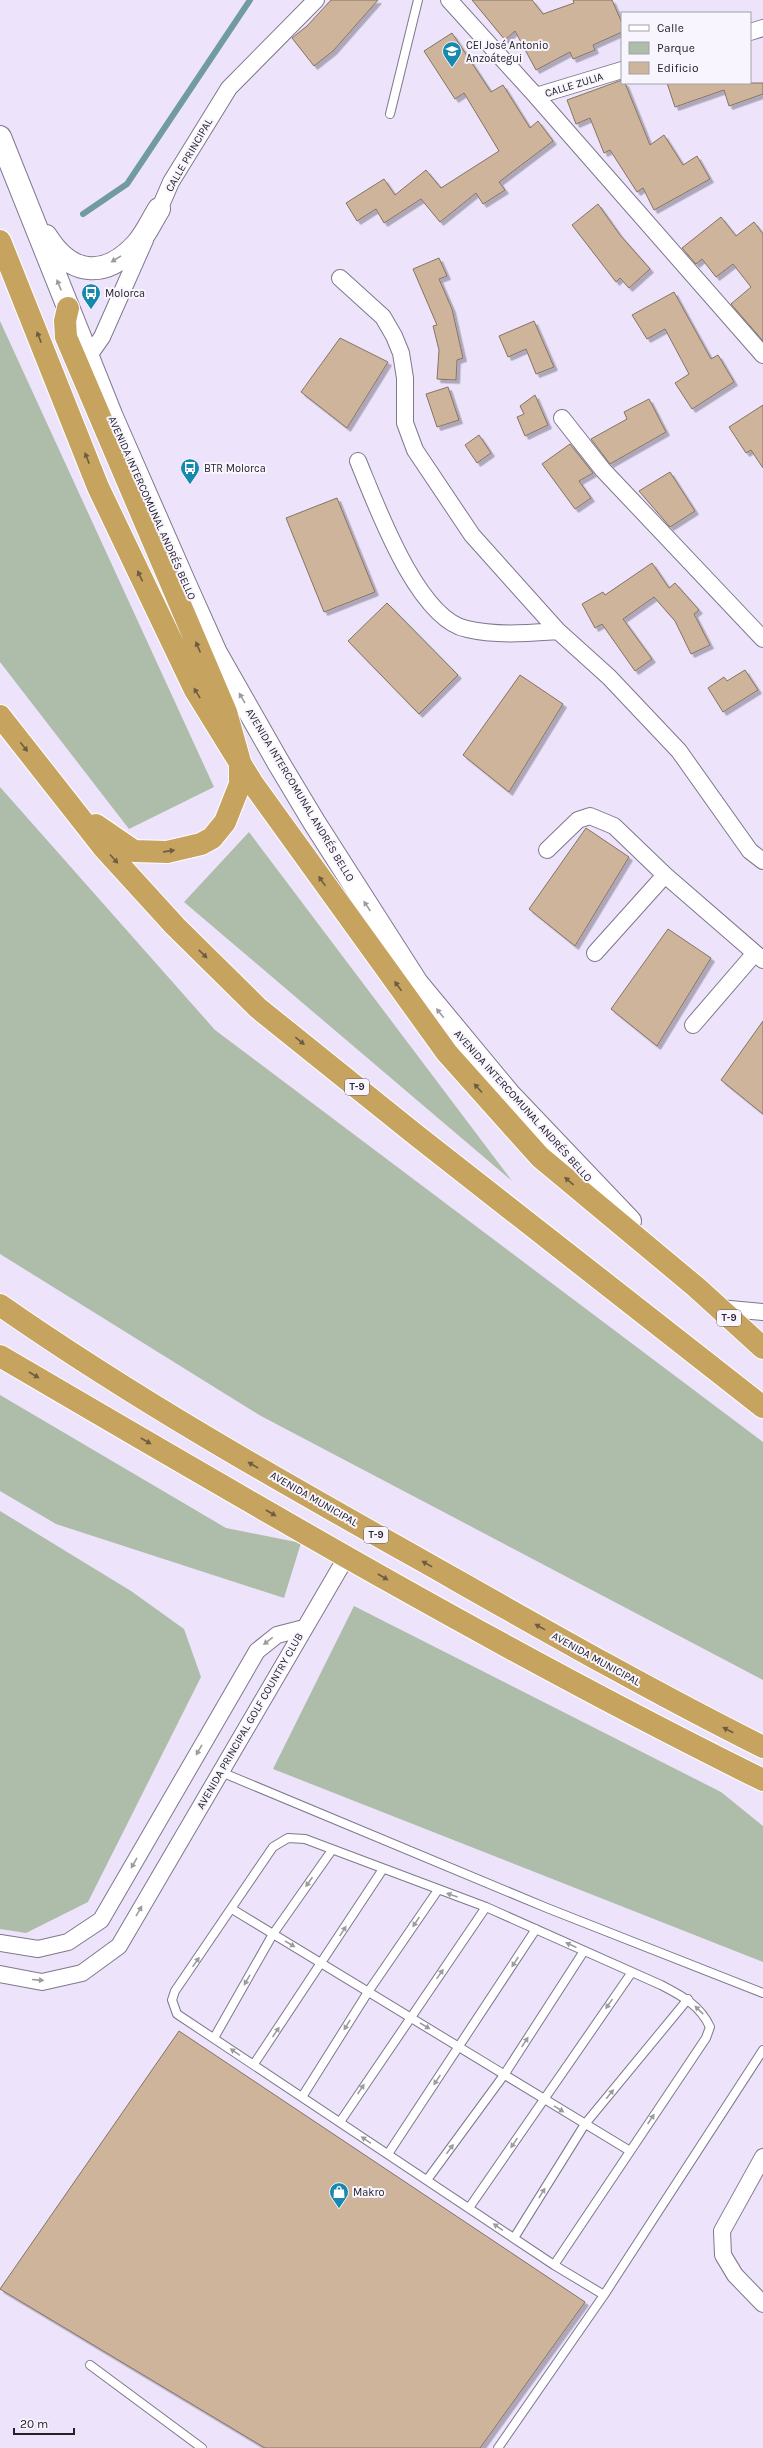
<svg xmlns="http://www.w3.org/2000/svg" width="763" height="2448" font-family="Karla,sans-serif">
<defs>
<filter id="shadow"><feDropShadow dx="3.5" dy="3.5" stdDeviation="0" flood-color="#0004"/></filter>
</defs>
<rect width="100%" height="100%" fill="#ede4fc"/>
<path fill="#adbda9" d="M0 321 214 787 129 829 0 662Z
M0 787 215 1030 763 1442V1680L261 1416 0 1254Z
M249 832 512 1181 184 902Z
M0 1395 226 1528 301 1543 284 1598 56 1524 0 1491Z
M0 1511 131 1591 184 1629 201 1677 88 1902 26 1933 0 1929Z
M354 1606 721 1792 763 1826V1962L273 1769Z"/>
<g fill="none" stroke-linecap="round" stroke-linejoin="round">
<path stroke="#729ba1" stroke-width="6" d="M83 214 127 184 250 0"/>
</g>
<path fill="#ceb49b" stroke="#857363" filter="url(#shadow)" d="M331 0H378L333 51 314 66 292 38 307 26Z
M472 0H532L543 14 574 3 573 0H612L622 23V32L593 45 595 50 573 59 570 52 536 70 515 31 505 40Z
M452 33 491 92 503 85 530 128 538 121 553 141 499 182 505 190 483 204 476 193 440 222 421 199 384 223 376 209 357 221 346 203 384 179 395 195 426 170 441 188 499 151 464 93 455 99 424 51Z
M622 80V83H625L650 145 664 135 683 165 697 156 710 179 654 210 643 188 637 192 610 150 604 153 590 118 576 124 567 100Z
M667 83H763V94L729 106 724 90 675 107Z
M598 204 620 235 650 269 629 288 620 278 616 282 572 225Z
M721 217 736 236 754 222 763 234V341L731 304 751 287 733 264 716 277 702 259 696 264 682 248Z
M439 258 447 276 439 279 452 309 463 358 457 360 456 380 437 379 439 350 433 326 437 325 413 269Z
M674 292 711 359 718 355 734 382 692 409 675 383 689 374 665 329 647 339 632 315Z
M534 321 554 367 536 374 526 349 508 357 499 336Z
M340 338 388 362 347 428 301 392Z
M448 387 459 420 437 427 426 394Z
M535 395 548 425 525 436 517 417 524 414 520 406Z
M649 399 666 432 610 464 591 439 627 419 624 412Z
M763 405V468L751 450 746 453 729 427Z
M479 435 491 453 477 463 465 445Z
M570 444 593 473 579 481 591 498 575 509 542 464Z
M670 472 695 511 670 527 639 491Z
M337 498 375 592 324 612 286 518Z
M652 563 669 588 675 583 699 610 694 614 710 645 691 654 675 621 654 597 623 619 652 659 635 671 602 624 595 628 582 604 603 592 605 595Z
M387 603 458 675 419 714 348 641Z
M745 670 758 690 723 712 708 688 724 677 727 681Z
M520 675 563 704 509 792 463 755Z
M586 828 629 857 575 946 529 909Z
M668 929 711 958 657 1046 611 1009Z
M763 1021V1114L721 1080Z
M179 2031 585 2302 480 2448H265L0 2289Z"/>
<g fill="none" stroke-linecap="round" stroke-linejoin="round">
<defs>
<path id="lane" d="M390 114 418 0
M221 1772 547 1908 763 1993
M232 1909 630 2151
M214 2038 273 1934 332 1850
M254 2064 383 1869
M302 2097 368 1992 438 1890
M340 2122 486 1907
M388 2154 536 1929
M427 2180 504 2075 584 1951
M469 2208 632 1972
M514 2238 585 2124 688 1999
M554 2265 706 2038 710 2027C700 2005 682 1996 661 1985L486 1907 305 1839 288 1838 273 1847 175 1991 172 2000 177 2014 554 2265 604 2295 763 2050
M90 2365 202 2448
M498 2448 604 2295"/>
<path id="street" d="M449 0 536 96 622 70
M750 32 763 28
M536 96 763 355
M155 219 171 182 229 88 316 0
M340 278 383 317 394 336 401 353 405 378V423L415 450 472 535 558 631 609 677 679 751 750 851 763 861
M88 357 102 337 145 240
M562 418 603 470 763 639
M358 461C376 504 417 619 467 629 496 636 529 633 558 631
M547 850 578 820 590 816 614 826 665 875 763 960
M595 953 665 875
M693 1025 755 953
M719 1308 763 1312
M0 1943 38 1949 68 1942 101 1920 257 1651 277 1635 304 1628
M0 1974 42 1982 82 1973 119 1946 347 1556
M763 2157 722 2231 723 2255 735 2275 763 2304"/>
<path id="secondary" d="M0 137 112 417 186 586 216 653 278 762 314 822 417 983 509 1094 630 1221
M46 236C71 276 105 279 137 244 146 234 152 220 159 209"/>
<path id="highway" d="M0 241 98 487 195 690 253 784 447 1053 540 1157 696 1287 763 1348
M68 308 65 321 66 337 226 712 240 762V784L225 822 212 838 201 844 167 852 134 851 96 825
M0 716 103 847 175 926 258 1008 416 1135 763 1407
M0 1305C135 1399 278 1480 421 1560 534 1624 647 1689 763 1747
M0 1356C251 1503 502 1651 763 1780"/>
</defs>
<use href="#lane" stroke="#7f778c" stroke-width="10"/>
<use href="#street" stroke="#7f778c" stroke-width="18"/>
<use href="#secondary" stroke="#7f778c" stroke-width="24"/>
<use href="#highway" stroke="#fff" stroke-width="24"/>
<use href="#lane" stroke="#fff" stroke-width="8"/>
<use href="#street" stroke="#fff" stroke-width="16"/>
<use href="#secondary" stroke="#fff" stroke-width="22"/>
<use href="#highway" stroke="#c6a35f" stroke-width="22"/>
</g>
<defs><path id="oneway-solid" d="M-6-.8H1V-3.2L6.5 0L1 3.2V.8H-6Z"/></defs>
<g fill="#9c9b9f">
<use href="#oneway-solid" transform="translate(116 259) rotate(148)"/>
<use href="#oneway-solid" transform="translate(59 285) rotate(-112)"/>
<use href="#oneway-solid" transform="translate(242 698) rotate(-120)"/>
<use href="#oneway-solid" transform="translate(367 906) rotate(-124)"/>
<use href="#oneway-solid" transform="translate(440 1013) rotate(-128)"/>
<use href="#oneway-solid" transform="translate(268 1641) rotate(142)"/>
<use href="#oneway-solid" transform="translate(199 1750) rotate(120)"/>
<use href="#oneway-solid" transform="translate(134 1863) rotate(120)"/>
<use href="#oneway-solid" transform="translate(309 1882) rotate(125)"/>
<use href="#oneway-solid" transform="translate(452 1895) rotate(-161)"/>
<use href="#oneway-solid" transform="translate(139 1911) rotate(-60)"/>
<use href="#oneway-solid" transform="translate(416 1922) rotate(124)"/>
<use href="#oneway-solid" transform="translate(343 1931) rotate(-57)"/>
<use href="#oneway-solid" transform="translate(290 1944) rotate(31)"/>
<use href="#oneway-solid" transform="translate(571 1945) rotate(-156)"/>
<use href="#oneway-solid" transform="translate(196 1962) rotate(-55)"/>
<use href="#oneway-solid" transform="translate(515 1962) rotate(123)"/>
<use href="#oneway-solid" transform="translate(440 1974) rotate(-55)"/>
<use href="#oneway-solid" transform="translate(38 1980) rotate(5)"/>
<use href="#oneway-solid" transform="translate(247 1980) rotate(120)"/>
<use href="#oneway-solid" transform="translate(609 2004) rotate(125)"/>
<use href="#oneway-solid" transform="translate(699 2010) rotate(-136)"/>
<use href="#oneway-solid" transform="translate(347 2025) rotate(122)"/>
<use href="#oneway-solid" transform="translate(425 2026) rotate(31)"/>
<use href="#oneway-solid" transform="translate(276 2032) rotate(-56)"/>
<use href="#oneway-solid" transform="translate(525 2042) rotate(-57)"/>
<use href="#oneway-solid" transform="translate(235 2052) rotate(-146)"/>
<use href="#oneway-solid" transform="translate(437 2080) rotate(124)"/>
<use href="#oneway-solid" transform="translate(361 2089) rotate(-56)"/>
<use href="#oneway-solid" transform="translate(610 2094) rotate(-51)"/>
<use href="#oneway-solid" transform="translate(559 2109) rotate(32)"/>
<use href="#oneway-solid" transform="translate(651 2119) rotate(-56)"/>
<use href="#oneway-solid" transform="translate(366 2140) rotate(-146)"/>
<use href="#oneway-solid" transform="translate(514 2143) rotate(124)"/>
<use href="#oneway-solid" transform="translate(450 2149) rotate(-54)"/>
<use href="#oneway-solid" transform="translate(542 2193) rotate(-58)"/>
<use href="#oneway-solid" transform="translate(498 2227) rotate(-146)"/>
</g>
<g fill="#6d5c41">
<use href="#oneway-solid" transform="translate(39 337) rotate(-111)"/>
<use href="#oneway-solid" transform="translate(87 458) rotate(-111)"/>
<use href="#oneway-solid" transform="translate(140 576) rotate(-115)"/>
<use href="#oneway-solid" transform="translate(198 647) rotate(-113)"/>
<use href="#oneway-solid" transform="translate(197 693) rotate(-121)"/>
<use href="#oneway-solid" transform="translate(24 747) rotate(52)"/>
<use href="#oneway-solid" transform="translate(169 851) rotate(-8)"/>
<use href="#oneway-solid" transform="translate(114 859) rotate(48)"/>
<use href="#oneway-solid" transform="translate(322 881) rotate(-125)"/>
<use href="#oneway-solid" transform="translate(203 954) rotate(44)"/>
<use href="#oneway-solid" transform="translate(398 986) rotate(-126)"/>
<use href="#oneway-solid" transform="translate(300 1041) rotate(39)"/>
<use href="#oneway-solid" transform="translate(478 1088) rotate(-132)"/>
<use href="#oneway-solid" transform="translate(569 1181) rotate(-140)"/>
<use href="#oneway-solid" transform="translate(34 1375) rotate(30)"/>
<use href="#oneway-solid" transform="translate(146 1441) rotate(30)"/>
<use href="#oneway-solid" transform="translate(253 1465) rotate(-150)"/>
<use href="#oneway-solid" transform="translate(271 1513) rotate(30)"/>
<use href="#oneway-solid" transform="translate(427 1564) rotate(-151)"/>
<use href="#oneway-solid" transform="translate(383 1577) rotate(30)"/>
<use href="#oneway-solid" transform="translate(540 1627) rotate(-151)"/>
<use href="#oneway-solid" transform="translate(728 1730) rotate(-153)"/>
</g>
<defs>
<symbol id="school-pin" viewBox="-11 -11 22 30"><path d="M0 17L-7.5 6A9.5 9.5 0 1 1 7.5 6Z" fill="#1788ae" stroke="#f8f5fe"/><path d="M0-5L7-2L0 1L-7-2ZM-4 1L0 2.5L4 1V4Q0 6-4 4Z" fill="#fff"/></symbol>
<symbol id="bus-pin" viewBox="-11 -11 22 30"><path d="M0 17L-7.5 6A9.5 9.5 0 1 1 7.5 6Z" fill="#1788ae" stroke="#f8f5fe"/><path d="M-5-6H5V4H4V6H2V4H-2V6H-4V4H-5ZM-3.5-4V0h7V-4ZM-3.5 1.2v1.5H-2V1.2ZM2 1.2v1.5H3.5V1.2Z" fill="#fff"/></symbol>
<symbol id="shop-pin" viewBox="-11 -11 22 30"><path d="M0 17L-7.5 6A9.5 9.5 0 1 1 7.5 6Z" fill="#1788ae" stroke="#f8f5fe"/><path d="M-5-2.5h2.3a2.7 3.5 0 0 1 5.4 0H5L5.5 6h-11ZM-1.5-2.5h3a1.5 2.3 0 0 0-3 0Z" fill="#fff"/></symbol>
</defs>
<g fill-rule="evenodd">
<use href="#school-pin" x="441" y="40" width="22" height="30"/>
<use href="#bus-pin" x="80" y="282" width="22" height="30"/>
<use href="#bus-pin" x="179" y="457" width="22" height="30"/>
<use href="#shop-pin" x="328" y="2181" width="22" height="30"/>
</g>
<g text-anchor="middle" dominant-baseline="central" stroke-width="4" stroke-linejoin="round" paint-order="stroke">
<g fill="#f8f5fe" stroke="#646169" stroke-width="1">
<rect x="345" y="1079" width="24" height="16" rx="3"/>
<rect x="717" y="1310" width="24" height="16" rx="3"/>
<rect x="364" y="1527" width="24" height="16" rx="3"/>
</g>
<g font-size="10" font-weight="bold" fill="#242129">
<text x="357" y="1087">T-9</text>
<text x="729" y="1318">T-9</text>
<text x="376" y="1535">T-9</text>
</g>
<g font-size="11" fill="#242129" stroke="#f8f5fe" text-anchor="start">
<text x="466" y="45">CEI José Antonio<tspan x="466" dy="13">Anzoátegui</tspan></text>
<text x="105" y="293">Molorca</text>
<text x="204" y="468">BTR Molorca</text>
<text x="353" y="2192">Makro</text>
</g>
<g font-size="11" fill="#242129" stroke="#f8f5fe">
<text transform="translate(574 85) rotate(-17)">CALLE ZULIA</text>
<text transform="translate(189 155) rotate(-60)">CALLE PRINCIPAL</text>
<text transform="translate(152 508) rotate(66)">AVENIDA INTERCOMUNAL ANDRÉS BELLO</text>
<text transform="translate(300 795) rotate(59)">AVENIDA INTERCOMUNAL ANDRÉS BELLO</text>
<text transform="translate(523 1106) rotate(48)">AVENIDA INTERCOMUNAL ANDRÉS BELLO</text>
<text transform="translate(314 1499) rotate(30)">AVENIDA MUNICIPAL</text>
<text transform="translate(596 1659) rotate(29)">AVENIDA MUNICIPAL</text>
<text transform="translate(250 1721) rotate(-60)">AVENIDA PRINCIPAL GOLF COUNTRY CLUB</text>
</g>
</g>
<rect x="621" y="12" width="130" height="72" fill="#f8f5fe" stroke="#a3a0a9"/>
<rect x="629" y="25" width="20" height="6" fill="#ffffff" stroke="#a3a0a9"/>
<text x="657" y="32" font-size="12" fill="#242129">Calle</text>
<rect x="629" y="42" width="20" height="12" fill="#adbda9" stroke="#a3a0a9"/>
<text x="657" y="52" font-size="12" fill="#242129">Parque</text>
<rect x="629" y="62" width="20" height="12" fill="#ceb49b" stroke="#a3a0a9"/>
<text x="657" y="72" font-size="12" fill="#242129">Edificio</text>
<path d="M14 2428v6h60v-6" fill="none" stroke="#242129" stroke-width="2"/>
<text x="20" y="2428" font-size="12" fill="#242129" stroke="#f8f5fe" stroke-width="3" paint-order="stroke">20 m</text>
</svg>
